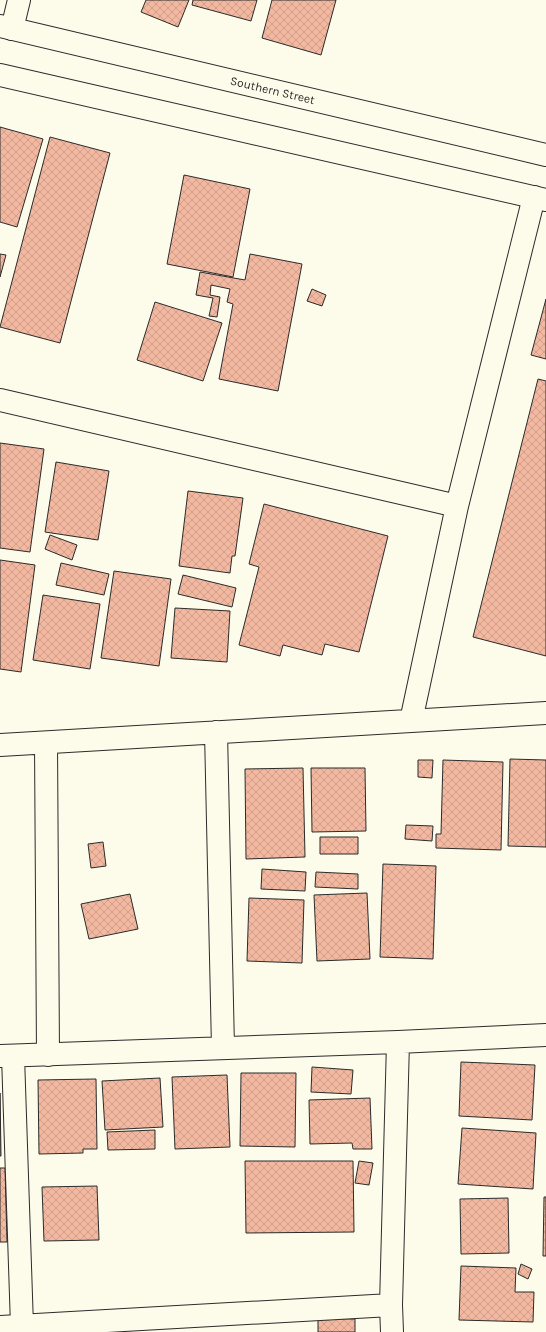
<svg xmlns="http://www.w3.org/2000/svg" width="546" height="1332" font-family="Karla,sans-serif">
<defs>
<pattern id="building-cross-hatch" width="8" height="8" patternUnits="userSpaceOnUse"><rect width="8" height="8" fill="#f2b8a0"/><path d="M0 0l8 8M0 8l8-8" fill="none" stroke="#d09e8a"/></pattern>
</defs>
<rect width="100%" height="100%" fill="#fdfbea"/>
<path fill="url(#building-cross-hatch)" stroke="#2b2b2b" d="M146 0H189L178 27 141 12Z
M193 0H257L251 21 192 5Z
M272 0H336L321 55 262 38Z
M0 127 43 139 17 227 0 222Z
M50 137 110 153 60 343 0 327Z
M184 175 250 189 233 277 167 264Z
M0 254 6 255 0 277Z
M250 254 302 264 278 391 219 379 233 304 227 302 230 289 211 285 210 295 220 297 217 317 209 316 213 298 196 295 200 272 245 280Z
M312 289 326 295 322 306 307 301Z
M546 299V359L531 355Z
M155 302 222 323 203 381 137 360Z
M538 379 546 381V656L473 637Z
M0 443 44 449 30 552 0 548Z
M56 462 109 471 98 540 45 532Z
M188 491 243 498 235 556H232L230 573 179 566Z
M264 504 388 536 359 652 325 644 322 655 283 645 280 656 239 645 259 567 249 564Z
M50 535 77 545 72 560 45 549Z
M0 560 35 565 21 672 0 669Z
M61 563 109 574 104 595 56 585Z
M114 571 171 579 159 666 101 658Z
M183 575 236 588 232 607 178 594Z
M43 595 100 604 90 669 33 660Z
M175 608 230 611 227 662 171 658Z
M510 759 546 760V847L508 846Z
M418 760H433L432 778 418 777Z
M443 760 503 762 501 850 436 848V834H441Z
M303 768 305 857 246 859 245 769Z
M311 768H365L366 831 312 832Z
M406 825 433 826 432 841 405 839Z
M320 837H358V854H320Z
M103 842 106 866 91 868 88 844Z
M383 864 436 866 433 959 380 957Z
M262 869 306 872 305 891 261 889Z
M316 872 358 874V889L315 887Z
M367 893 370 959 317 961 314 895Z
M130 894 138 929 89 939 81 904Z
M249 898 304 900 302 963 247 961Z
M461 1062 535 1065 532 1120 459 1116Z
M312 1067 353 1070 351 1094 311 1092Z
M241 1073H296L295 1147 240 1146Z
M227 1075 230 1147 175 1149 172 1077Z
M160 1078 163 1127 105 1130 102 1081Z
M96 1079 97 1149H83V1153L39 1154 38 1080Z
M0 1093 1 1156H0Z
M370 1098 372 1149H353L352 1143 310 1144 309 1100Z
M462 1128 536 1133 533 1189 458 1184Z
M155 1130V1149L108 1150 107 1132Z
M245 1161H353L354 1232 246 1233Z
M359 1161 373 1163 369 1185 355 1183Z
M0 1168H5L7 1242H0Z
M97 1186 99 1240 44 1241 42 1187Z
M544 1197H546V1256H543Z
M508 1198 509 1253 461 1254 460 1199Z
M521 1264 532 1269 528 1279 518 1274Z
M461 1266 516 1268 515 1292H534L533 1322 459 1320Z
M318 1318 355 1319V1332H318Z"/>
<g fill="none" stroke-linecap="round" stroke-linejoin="round">
<defs>
<path id="minor" d="M12 29 19 0
M0 400 457 506
M411 721 457 506 534 197
M216 732 223 1048
M46 743 48 1055
M0 745 546 713
M0 1056 398 1042 546 1035
M13 1056 22 1326
M0 1327 391 1305
M392 1332 391 1305 398 1042"/>
<g id="major">
<path id="s1" d="M0 26 546 155"/>
<path d="M0 75 546 200"/>
</g>
</defs>
<use href="#minor" stroke="#2b2b2b" stroke-width="24"/>
<use href="#major" stroke="#2b2b2b" stroke-width="24"/>
<use href="#minor" stroke="#fdfbea" stroke-width="22"/>
<use href="#major" stroke="#fdfbea" stroke-width="22"/>
</g>
<g text-anchor="middle" dominant-baseline="central" stroke-width="3" stroke-linejoin="round" paint-order="stroke">
<g font-size="12" fill="#2b2b2b" stroke="#fdfbea">
<text stroke="none"><textPath href="#s1" startOffset="280">Southern Street</textPath></text>
</g>
</g>
</svg>
